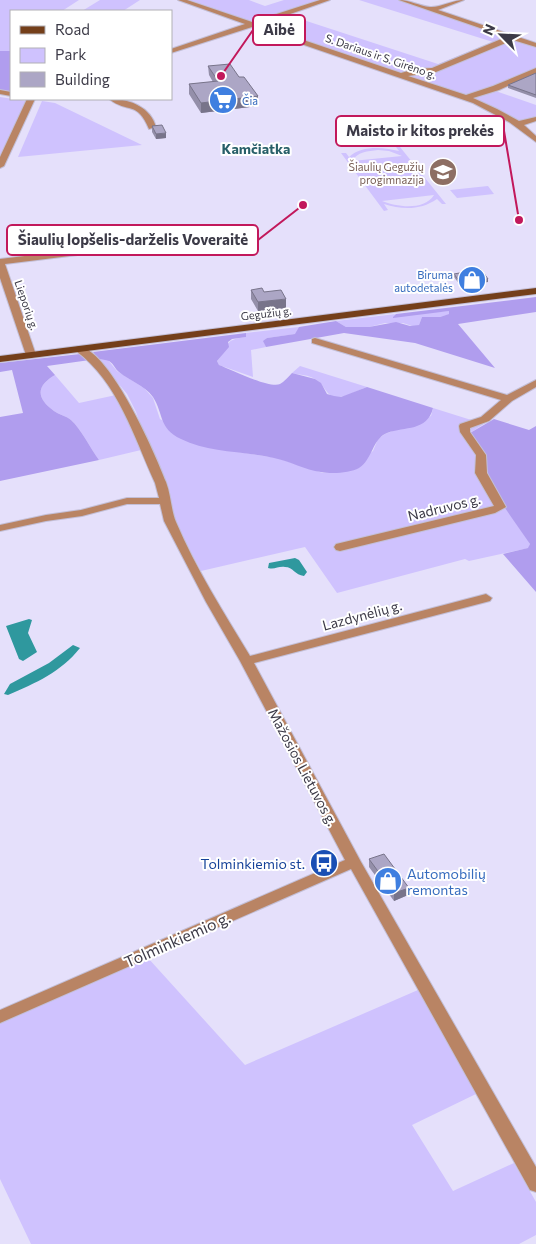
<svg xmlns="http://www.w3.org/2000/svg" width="536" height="1244" font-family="Commissioner,sans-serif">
<rect width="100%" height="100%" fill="#e5e0fb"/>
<path fill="#cfc2fe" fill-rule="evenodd" d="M0 0H79L62 11H11V92L0 90Z
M100 0H140L123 11H82Z
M189 0H249L265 6 284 0H322L282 13 438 64 493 42 359 0H398L536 46V68L487 88 536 105V118L521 122 476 99Z
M0 97 26 101 0 158Z
M42 101 55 103 142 145 18 157Z
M396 147H400L446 204H442L437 199C421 210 403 210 384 204L388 210 384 211 341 153H346L349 157C361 145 384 147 399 151ZM378 150 389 151 402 156 352 161C357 152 368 151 378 150ZM434 195C424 211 397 207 382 201Z
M488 186 494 194 457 198 450 190Z
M449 311 450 314 440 317H422L419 325 415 327 403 323H385L369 327H346L336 321 396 314 394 315Z
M299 327 296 334 267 338 264 342 266 347 251 350 253 377 219 365 217 361C231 346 221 340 246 337V333Z
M98 359 108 360 117 371 144 388 153 398 160 419 212 448 277 458 323 473 347 471 373 451 378 439 385 434 431 416 433 408 484 424 470 433 484 451 486 465 498 498 528 540 530 544 529 548 469 561 465 559 337 593 305 547 201 571 177 526 136 412 127 394Z
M300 366 367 387C358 390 348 396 340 397 326 399 325 384 315 379 309 375 300 375 292 373Z
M55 375 79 403 116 395 141 450 99 460C91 449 81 429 71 420 67 416 59 415 54 411 36 398 36 386 55 375Z
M148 958 245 1065 418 990 476 1094 412 1125 453 1191 514 1163 536 1202V1235L519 1244H31L0 1179V1022Z"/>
<path fill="#b09dee" d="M0 51H11V92L0 90Z
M536 297V312L458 324 495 368 415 343 344 333 266 347 263 341 267 338 295 334 299 327 336 321 346 327H369L396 322 410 326 419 325 422 317H440L449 314V311L393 318V317L396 314Z
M246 333V337L232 339 228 342 229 347 217 361 219 365C230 369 270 389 280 384 284 382 288 377 292 373L315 379 321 383 327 394 334 396 341 397 367 387 433 408C427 432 405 426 387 433 372 439 373 459 359 468 350 473 332 474 321 472 305 470 290 461 274 458 244 451 209 453 181 439 158 428 164 414 153 397 144 385 130 381 119 372 115 369 114 364 109 361 106 360 101 359 98 359L93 352Z
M80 354 90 360 47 366 55 375C36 386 36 398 54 411 59 415 67 416 71 420 81 429 91 449 99 460L0 481V417L23 413 12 370 0 372V363Z
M494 419 529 430 536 426V592L503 554 528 548 530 544 498 498 487 475 484 451 470 433Z"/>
<path fill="#2f989e" d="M295 558 299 560 307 572 304 576C295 575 293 567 285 567 278 566 275 570 268 568L269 563Z
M29 619 32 620 28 633 37 652 23 661 19 659 6 626Z
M73 645 80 648C61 672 36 683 8 695L4 694 10 684 49 663Z"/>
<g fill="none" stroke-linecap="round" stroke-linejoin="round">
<defs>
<path id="minor" d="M178 0H187L252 22 320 0H330L259 25 401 73 415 69 432 68 506 37 399 0C410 0 419 6 430 7 439 8 453 0 464 0L438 10 536 43V47L513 40 436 72 408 76 466 95 493 86 536 68V73L499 90 473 98 497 109 519 121 536 117V121L524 125 536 136V142L509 122 473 103 252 27 171 53V49L245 24Z
M0 90 11 92V96L0 94Z
M27 99H35L4 166 0 168V157Z
M109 99C128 98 151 107 156 127L149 129C137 100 128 114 109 99Z
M253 228 257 231 256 233 5 264 36 355 31 358 26 355 0 278V259Z
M315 338 507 395 536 380V387L512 401 489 421 470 428V432L486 455 487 473 506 507 495 513 340 551 336 550 334 547 336 544 494 506 475 473 476 455 460 432 459 426 460 424 481 417 501 400 312 343V339Z
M80 346C112 355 154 451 166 482 171 495 171 510 176 522 196 569 224 613 250 656L486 594 492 598 490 601 254 663 361 862 536 1167V1192L530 1190 351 869 0 1023V1010L345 860 240 661 206 602 164 521 160 504H127L82 516 46 521 0 531V525L46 515 81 510 127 498H159L155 483C134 437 118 382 76 351V347Z"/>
<path id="major" d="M536 288V294L0 362V356Z"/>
</defs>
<use href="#minor" stroke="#c3bfd7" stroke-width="2"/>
<use href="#major" stroke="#c3bfd7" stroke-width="2"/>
<use href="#minor" fill="#b98464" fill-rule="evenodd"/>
<use href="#major" fill="#743f1a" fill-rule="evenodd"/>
</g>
<path fill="#948fa9" d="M208 66 239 77 258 96V106L201 113 189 94V84L213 82 209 75Z
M536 73V98L508 88V85Z
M152 126 166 138 156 139 152 132Z
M454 274 488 282 460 285 454 277Z
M251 290 264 292 286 308 258 311 251 299Z
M369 859 409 888 408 895 394 901 369 867Z"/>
<path fill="#78748a" d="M258 96V106L201 113V103Z
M166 133V138L156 139V134Z
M488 279V282L460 285V282Z
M286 299V308L258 311V302Z
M409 888 408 895 394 901V893Z"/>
<path fill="#aca6c5" stroke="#78748a" d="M230 64 239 77H244L258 96 201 103 189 84 218 81 208 66Z
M536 73V95L508 85Z
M162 125 166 133 156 134 152 126Z
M481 269 488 279 460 282 454 274Z
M262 288 264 292 281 290 286 299 258 302 251 290Z
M384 854 409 888 394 893 369 859Z"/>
<defs>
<symbol id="supermarket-disc" viewBox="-11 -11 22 22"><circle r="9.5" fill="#3f7fe0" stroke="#fff"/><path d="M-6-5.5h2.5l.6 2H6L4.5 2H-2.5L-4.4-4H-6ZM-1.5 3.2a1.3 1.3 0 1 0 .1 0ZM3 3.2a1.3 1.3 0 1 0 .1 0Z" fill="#fff"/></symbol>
<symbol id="school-disc" viewBox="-11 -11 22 22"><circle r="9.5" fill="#8d6e63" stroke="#fff"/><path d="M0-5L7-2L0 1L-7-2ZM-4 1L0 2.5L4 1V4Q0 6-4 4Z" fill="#fff"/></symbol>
<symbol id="shop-disc" viewBox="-11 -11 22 22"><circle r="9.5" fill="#3f7fe0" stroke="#fff"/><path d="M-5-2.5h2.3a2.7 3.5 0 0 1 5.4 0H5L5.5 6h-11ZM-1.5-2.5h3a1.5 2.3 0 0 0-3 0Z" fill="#fff"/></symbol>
<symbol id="bus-disc" viewBox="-11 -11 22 22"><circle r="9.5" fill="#1a4fb4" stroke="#fff"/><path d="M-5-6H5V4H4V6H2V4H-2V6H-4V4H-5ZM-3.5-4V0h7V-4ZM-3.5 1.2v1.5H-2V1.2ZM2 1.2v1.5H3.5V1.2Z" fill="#fff"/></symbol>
</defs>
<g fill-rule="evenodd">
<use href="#supermarket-disc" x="207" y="84" width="32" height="32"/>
<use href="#school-disc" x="427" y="156" width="32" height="32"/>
<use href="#shop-disc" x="456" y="264" width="32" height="32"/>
<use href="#bus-disc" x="308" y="847" width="32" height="32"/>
<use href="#shop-disc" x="372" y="865" width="32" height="32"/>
</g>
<g text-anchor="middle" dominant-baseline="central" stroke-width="4" stroke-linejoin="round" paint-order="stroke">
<g font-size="11" fill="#3c3a47" stroke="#fff">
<text transform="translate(381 56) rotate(19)">S. Dariaus ir S. Girėno g.</text>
<text transform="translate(27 305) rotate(71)">Lieporių g.</text>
<text transform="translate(266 313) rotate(-7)">Gegužių g.</text>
</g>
<g font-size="11" fill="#366cbe" stroke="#fff" text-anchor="start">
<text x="242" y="100">Čia</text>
<text x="453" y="274" text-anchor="end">Biruma<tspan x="453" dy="13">autodetalės</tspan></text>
</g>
<g font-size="11" fill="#785e54" stroke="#fff" text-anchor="end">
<text x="424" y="166">Šiaulių Gegužių<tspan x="424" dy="13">progimnazija</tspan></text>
</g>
<g font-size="14" font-weight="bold" fill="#275f68" stroke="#fff">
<text x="256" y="148">Kamčiatka</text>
</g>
<g font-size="14" fill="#3c3a47" stroke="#fff">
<text transform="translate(444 507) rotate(-14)">Nadruvos g.</text>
<text transform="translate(362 615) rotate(-15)">Lazdynėlių g.</text>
<text transform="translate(303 767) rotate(62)">Mažosios Lietuvos g.</text>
</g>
<g font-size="14" fill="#164399" stroke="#fff" text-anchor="end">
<text x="305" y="863">Tolminkiemio st.</text>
</g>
<g font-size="14" fill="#366cbe" stroke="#fff" text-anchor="start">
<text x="407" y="873">Automobilių<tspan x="407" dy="16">remontas</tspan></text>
</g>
<g font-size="16" fill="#3c3a47" stroke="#fff">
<text transform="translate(177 939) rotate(-24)">Tolminkiemio g.</text>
</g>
</g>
<path fill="none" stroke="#c2185b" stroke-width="2" d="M221 76L253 30M519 220L504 131M303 205L258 240"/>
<g fill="#c2185b" stroke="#fff" stroke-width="2">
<circle cx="221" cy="76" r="5"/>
<circle cx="519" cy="220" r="5"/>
<circle cx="303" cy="205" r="5"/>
</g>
<g fill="#fff" stroke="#c2185b" stroke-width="2">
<rect x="253" y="15" width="52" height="30" rx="5"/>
<rect x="336" y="116" width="168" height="30" rx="5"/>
<rect x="7" y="225" width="251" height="30" rx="5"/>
</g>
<g font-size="15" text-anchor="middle" font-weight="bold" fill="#3c3a47">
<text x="279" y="35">Aibė</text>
<text x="420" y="136">Maisto ir kitos prekės</text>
<text x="133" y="245">Šiaulių lopšelis-darželis Voveraitė</text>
</g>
<rect x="10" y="10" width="162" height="90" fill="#ffffff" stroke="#b1b0b5"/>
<rect x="20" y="26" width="25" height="8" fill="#743f1a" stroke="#b1b0b5"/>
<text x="55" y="35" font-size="15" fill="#3c3a47">Road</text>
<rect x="20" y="48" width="25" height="15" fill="#cfc2fe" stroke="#b1b0b5"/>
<text x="55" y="60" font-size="15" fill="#3c3a47">Park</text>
<rect x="20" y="72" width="25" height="15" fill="#aca6c5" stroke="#b1b0b5"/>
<text x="55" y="85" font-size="15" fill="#3c3a47">Building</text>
<g transform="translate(501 35) rotate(294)" stroke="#ffffff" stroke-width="4" paint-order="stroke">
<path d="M0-4L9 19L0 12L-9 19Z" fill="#3c3a47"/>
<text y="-8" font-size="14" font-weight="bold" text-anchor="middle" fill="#3c3a47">N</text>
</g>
</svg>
